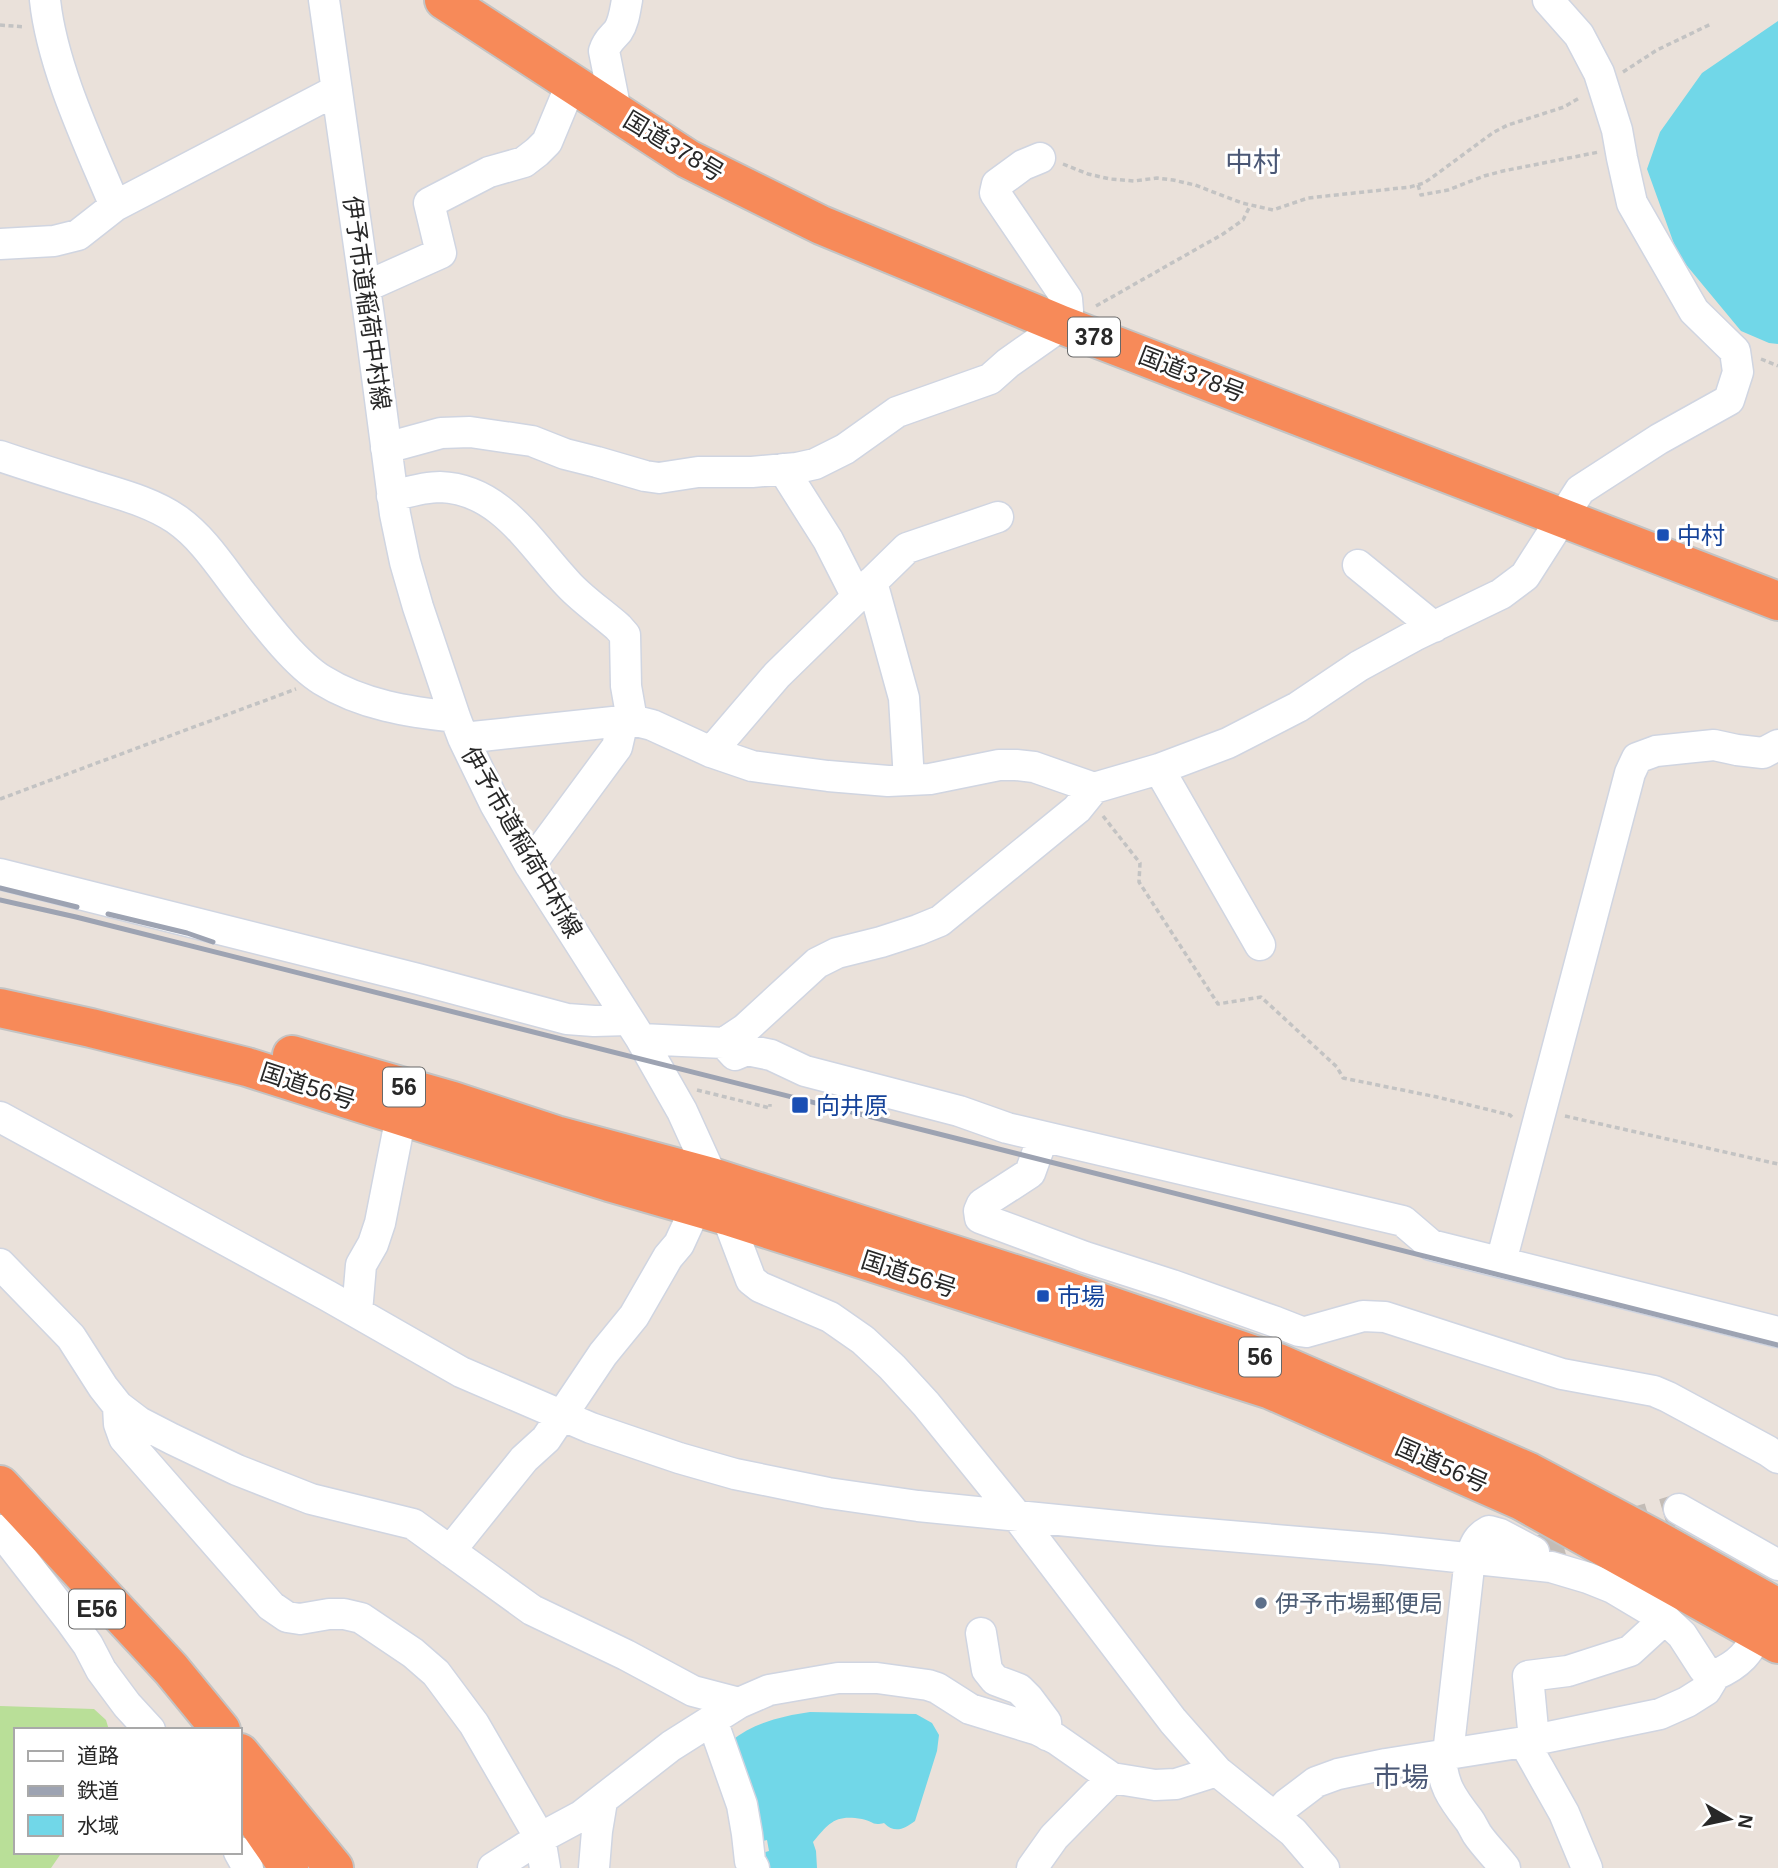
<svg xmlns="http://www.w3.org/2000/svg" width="1778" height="1868" font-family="Arial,'Noto Sans JP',sans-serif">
<rect width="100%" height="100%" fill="#eae1da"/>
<path fill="#b9df98" d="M0 1706 94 1709 106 1720 109 1730H16V1852H62L51 1868H0Z"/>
<path fill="#71d7e8" d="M1778 21V344L1769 343 1741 331 1678 255 1647 169 1660 132 1702 73Z
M810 1712 916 1714 932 1723 939 1735 937 1751 915 1821C904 1829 895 1834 884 1823 872 1826 873 1821 862 1819 835 1814 829 1823 813 1842L816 1851 817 1868H768L758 1854 769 1851 767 1840 755 1843 731 1741C753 1723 782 1716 810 1712Z"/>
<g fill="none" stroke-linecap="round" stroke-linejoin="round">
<path stroke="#c3bcb6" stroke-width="30" stroke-dasharray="30 15" stroke-linecap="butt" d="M1534 1552 1679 1509"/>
<defs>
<path id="minor" d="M45 0C52 67 89 144 115 206
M324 0 370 323 395 514 405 562 418 607 455 717 463 738 495 804 530 865 641 1039 682 1111 712 1177 751 1280 760 1287 830 1317 863 1340 892 1367 926 1404 1016 1515 1173 1721 1217 1771 1293 1832 1324 1868
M616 111 604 51C607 41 612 38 618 31 624 22 625 10 627 0
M0 244 54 241 78 235 115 206 337 90
M365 287 441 253 429 203 489 172 524 162 537 152 547 142 572 82
M386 448 441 433 470 432 532 441 565 454 597 462 645 476 659 478 698 472H752L797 468 815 464 845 449 897 412 990 379 1008 363 1062 325 1068 311 1067 299 995 193 997 184 1023 165 1040 158
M0 456C32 467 65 477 97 487 123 495 153 503 176 519 202 537 220 565 239 590 261 618 293 662 322 680 362 705 409 712 455 717
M783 469 828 540 857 597
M392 496C408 492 424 487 440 487 501 489 531 545 569 585 583 600 602 613 618 627L625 635 626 686 632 720
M1358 565 1434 627
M872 582 904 698 909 780
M463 738 632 720 652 725 711 752 752 766 828 776 888 781 930 779 999 765H1016L1034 767 1094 788 1159 769 1228 743 1298 707 1359 666 1414 636 1501 594 1525 576 1580 490 1659 439 1729 400 1738 372 1735 351 1694 311 1632 203 1622 158 1617 130 1599 73 1579 35 1548 0
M711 752 777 675 907 548 998 517
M1159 769 1260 945
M530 865 617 747 623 721
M0 874 418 979 567 1019 594 1021 628 1020
M641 1039 724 1043 745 1029 817 963 837 953 881 942 918 930 940 921 1077 809 1094 788
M724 1043 735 1055 747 1050 771 1055 805 1071 959 1111 1007 1128 1403 1221 1431 1245 1778 1332
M0 1117 328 1296 461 1372 591 1428 679 1458 735 1474 828 1493 918 1506 1158 1530 1382 1549 1551 1567 1588 1578 1613 1588 1665 1619 1682 1635 1704 1669 1715 1675C1748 1661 1751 1645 1770 1616
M1043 1137 1030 1173 982 1204 979 1211 980 1218 1085 1257 1172 1285 1276 1322 1299 1331 1306 1332 1363 1316 1385 1317 1562 1374 1654 1391 1668 1397 1768 1451 1778 1458
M1501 1262 1630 773 1637 758 1656 751 1714 745 1737 750 1763 753 1778 745
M0 1264 71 1337 103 1387 118 1406 139 1422 172 1439 237 1470 311 1499 413 1524 532 1610 626 1655 693 1691 739 1703
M357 1312 361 1265 373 1244 380 1223 401 1116
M118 1406 119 1424 124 1438 271 1606 287 1617 300 1619 329 1614H344L361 1618 413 1653 436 1673 474 1724 540 1838 545 1868
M1679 1509 1778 1565
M0 1530 70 1620 88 1645 101 1670 127 1705 150 1730
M450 1551 524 1459 546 1439 603 1354 634 1316 668 1257 679 1244 696 1207
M981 1633 987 1670 995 1680 1019 1689 1028 1698 1046 1722 1047 1735
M712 1720 742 1805 747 1834 750 1861 754 1868
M1534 1740 1528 1676 1568 1671 1630 1651 1665 1619
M1524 1742 1564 1813 1587 1868
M1448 1754 1470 1558C1475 1545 1476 1538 1489 1531L1500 1534 1534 1552
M1441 1755C1442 1784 1451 1797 1469 1820 1472 1824 1474 1829 1477 1834 1485 1846 1496 1856 1505 1868
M1275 1817 1287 1804 1316 1782 1338 1774 1386 1764 1524 1742 1660 1714 1687 1702 1706 1690 1715 1675
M239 1852 248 1868
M493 1868 540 1838 581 1816 671 1746 739 1703 769 1690 838 1678H877L928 1685 937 1688 970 1709 1038 1730 1056 1739 1112 1778 1155 1785 1176 1784 1217 1771
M594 1868 597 1831 602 1801
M1032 1868 1054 1837 1112 1778"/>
<path id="highway" d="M444 0 688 159 821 225 1062 325 1778 601
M0 1008 91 1028 247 1067 609 1182 727 1216 1271 1390 1520 1500 1778 1644
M292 1055 453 1101 556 1135 712 1177 1061 1289 1278 1363 1529 1472 1655 1539 1778 1608
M0 1485 171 1669 221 1730
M240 1753 334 1868
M240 1797 289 1868"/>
</defs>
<use href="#minor" stroke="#d0d5e1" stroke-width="33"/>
<use href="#highway" stroke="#c3c3c3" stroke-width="42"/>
<path stroke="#c3c3c3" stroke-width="3.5" stroke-dasharray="5 3.5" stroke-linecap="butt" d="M0 25 25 27
M1623 72 1657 50 1711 24
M1063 164 1088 174 1110 179 1134 181 1157 178 1173 180 1195 185 1242 203 1273 210 1308 198 1410 187 1424 183 1434 176 1494 132 1508 125 1564 107 1581 97
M1418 185 1421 195 1448 190 1484 176 1503 171 1599 152
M1096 306 1223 234 1243 220 1250 206
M1761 359 1778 366
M0 799 296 689
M1103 816 1140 863 1139 882 1218 1004 1261 997 1337 1067 1343 1078 1437 1097 1510 1115 1514 1119
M697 1090 770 1108V1104
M1565 1116 1778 1164"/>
<use href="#minor" stroke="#fff" stroke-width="30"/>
<use href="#highway" stroke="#f78a59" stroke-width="38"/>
<path stroke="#9da3b2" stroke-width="5" d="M0 888 77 907
M0 900 76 917 1778 1345
M108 914 187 933 213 942"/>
</g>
<g fill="#1a4fb4" stroke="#fff" stroke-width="2.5">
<rect x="1656" y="528" width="14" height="14" rx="3.5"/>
<rect x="791" y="1096" width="18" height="18" rx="3.5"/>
<rect x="1036" y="1289" width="14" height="14" rx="3.5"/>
</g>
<circle fill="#5c6f8a" stroke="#fff" stroke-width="2.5" cx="1261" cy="1603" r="7"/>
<g text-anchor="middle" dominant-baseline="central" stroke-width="6" stroke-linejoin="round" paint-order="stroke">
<g fill="#fff" stroke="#686868" stroke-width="2">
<rect x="1068" y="317.5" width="52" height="39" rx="5"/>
<rect x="383" y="1067.5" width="42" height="39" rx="5"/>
<rect x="1239" y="1337.5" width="42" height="39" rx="5"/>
<rect x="69" y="1589.5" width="56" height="39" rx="5"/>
</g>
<g font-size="23" font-weight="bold" fill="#282828">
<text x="1094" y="337">378</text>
<text x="404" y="1087">56</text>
<text x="1260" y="1357">56</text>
<text x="97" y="1609">E56</text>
</g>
<g font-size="24" fill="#282828" stroke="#fff">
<text transform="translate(674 146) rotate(31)">国道378号</text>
<text transform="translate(367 303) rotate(82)">伊予市道稲荷中村線</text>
<text transform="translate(1192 374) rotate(21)">国道378号</text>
<text transform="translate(522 842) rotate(60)">伊予市道稲荷中村線</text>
<text transform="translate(308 1086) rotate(18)">国道56号</text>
<text transform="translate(909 1274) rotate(18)">国道56号</text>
<text transform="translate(1442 1465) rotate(24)">国道56号</text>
</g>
<g font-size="24" fill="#164399" stroke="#fff" text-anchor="start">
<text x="1677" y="535">中村</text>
<text x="816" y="1105">向井原</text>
<text x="1057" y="1296">市場</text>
</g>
<g font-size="24" fill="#4e5e75" stroke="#fff" text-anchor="start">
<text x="1275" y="1603">伊予市場郵便局</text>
</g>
<g font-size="28" fill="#4b5876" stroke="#fff">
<text x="1253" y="162">中村</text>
<text x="1401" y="1777">市場</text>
</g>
</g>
<rect x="14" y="1728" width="228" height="126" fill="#ffffff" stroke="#a9a9a9" stroke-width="2"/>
<rect x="28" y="1751" width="35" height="10" fill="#ffffff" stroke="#a9a9a9" stroke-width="2"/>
<text x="77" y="1763" font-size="21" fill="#282828">道路</text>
<rect x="28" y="1786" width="35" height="10" fill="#9da3b2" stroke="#a9a9a9" stroke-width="2"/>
<text x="77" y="1798" font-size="21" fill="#282828">鉄道</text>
<rect x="28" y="1815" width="35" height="21" fill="#71d7e8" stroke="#a9a9a9" stroke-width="2"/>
<text x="77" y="1833" font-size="21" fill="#282828">水域</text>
<g transform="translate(1729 1819) rotate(99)" stroke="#ffffff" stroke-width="5" paint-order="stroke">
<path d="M0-5L12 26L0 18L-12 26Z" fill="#282828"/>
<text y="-10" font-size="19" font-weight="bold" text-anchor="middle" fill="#282828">N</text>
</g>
</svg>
